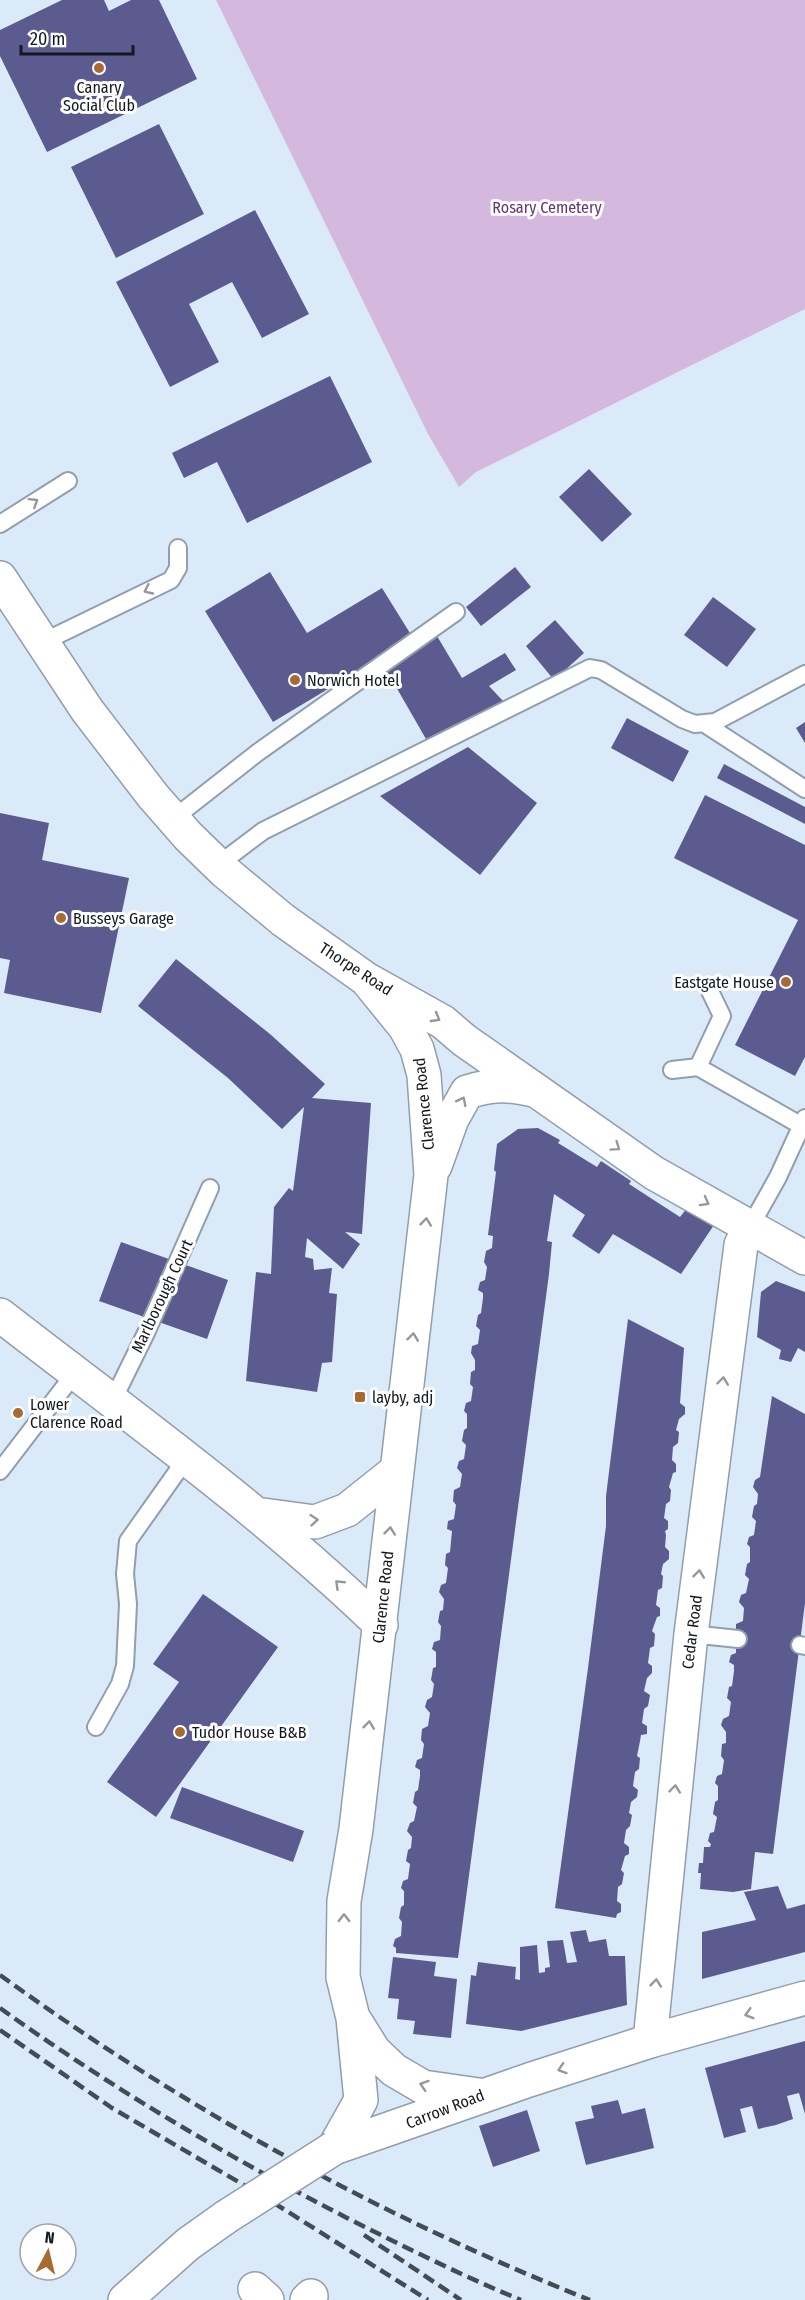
<svg xmlns="http://www.w3.org/2000/svg" width="805" height="2300" font-family="'Fira Sans Condensed',sans-serif">
<rect width="100%" height="100%" fill="#dbeaf9"/>
<path fill="#d5b8de" d="M216 0H805V309L476 472 459 487 428 434Z"/>
<path fill="#5c5b90" d="M62 0H104L109 11 131 0H159L197 79 47 152 0 56V30Z
M159 124 204 214 116 258 71 167Z
M255 210 309 314 262 338 232 282 189 304 219 362 170 387 116 282Z
M330 376 372 462 247 523 217 462 184 478 172 453Z
M589 469 632 514 602 542 559 497Z
M515 567 531 587 481 626 466 607Z
M270 572 307 633 382 588 413 638 273 722 205 611Z
M713 597 756 629 727 667 684 635Z
M555 620 584 653 554 680 526 646Z
M437 636 462 678 505 653 516 670 489 686 503 701 426 739 384 666Z
M627 718 689 751 673 782 611 748Z
M805 722V743L796 728Z
M468 747 537 803 480 875 380 796Z
M724 764 805 807V824L717 778Z
M705 795 805 845V1057L795 1076 735 1045 798 920 674 858Z
M0 813 49 823 42 860 129 878 101 1013 4 993 10 960 0 958Z
M176 959 270 1034 325 1084 312 1098 371 1103 362 1234 345 1232 360 1244 343 1269 307 1238 305 1257 313 1259 314 1270 332 1268 329 1293 337 1294 332 1362 322 1363 317 1392 246 1381 256 1272 271 1274 274 1207 289 1188 293 1191 304 1107 282 1129 228 1078 138 1006Z
M538 1128 560 1140 558 1143 597 1167 601 1161 631 1181 629 1184 680 1217 687 1208 714 1225 681 1274 613 1234 599 1254 572 1236 585 1215 554 1194 547 1241 552 1242 549 1274 458 1958 396 1953V1948L393 1946 395 1939 401 1936 402 1922 399 1918 401 1907 404 1905V1891L401 1888 403 1881 408 1879 410 1864 406 1861 408 1850 411 1848 412 1837 407 1831 410 1823 414 1821 417 1807 413 1803 415 1792 418 1790 420 1776V1770L415 1767 417 1760 422 1758 424 1744 421 1740 422 1729 428 1726 430 1713 425 1707 427 1700 432 1697 434 1684 431 1680 433 1668 436 1667V1652L432 1649 434 1642 440 1640 441 1626 438 1622 440 1611 443 1610 444 1599 439 1592 441 1585 446 1583 448 1568 445 1565 446 1554 450 1552 452 1531 447 1529 448 1521 454 1519 456 1505 453 1501 454 1490 460 1487 462 1474 457 1468 459 1461 464 1459 466 1445 462 1441 464 1430 467 1428V1414L464 1411 466 1403 471 1401 473 1387 470 1384 471 1372 475 1370V1360L471 1353 472 1346 478 1344 480 1330 476 1326 478 1315 481 1313 483 1298V1293L478 1290 480 1282 485 1280 487 1267 484 1262 486 1251 492 1248 493 1236 488 1235 496 1172 494 1170 497 1144 518 1129Z
M121 1242 228 1280 207 1339 99 1301Z
M776 1281 805 1292V1352L798 1348 791 1362 779 1359 781 1350 757 1337 761 1292Z
M628 1319 684 1348 680 1403 685 1407V1414L679 1419 676 1430 679 1432 678 1443 673 1447 672 1460 676 1464V1472L673 1473 669 1487 671 1490 670 1501 666 1504 664 1518 668 1521V1529L665 1531 666 1535 665 1547 669 1551V1559L663 1564 661 1574 663 1576 662 1588 658 1590 656 1605 660 1608V1616L657 1617 652 1631 655 1634 654 1646 650 1648 648 1663 652 1666V1673L647 1678 644 1691 650 1695 648 1706 644 1709 642 1723 647 1726V1734L641 1735 640 1741 637 1756 640 1758 639 1769 635 1772 633 1786 638 1790 637 1797 631 1802 629 1813 632 1815 630 1826 626 1830 624 1843 629 1847V1854L625 1856 621 1870 624 1873 622 1884 618 1887 617 1901 621 1904V1912L617 1914 616 1918 555 1908 588 1668 606 1526V1496Z
M772 1396 805 1414V1603L773 1854 755 1852 751 1889 733 1892 700 1889 701 1873H698L699 1863H703L704 1847H710L711 1844 708 1841 710 1833 714 1832 717 1817 713 1814 715 1802 718 1800V1786L715 1783 717 1776 722 1774 724 1760 721 1756 722 1744 726 1743V1732L721 1725 723 1719 729 1716 731 1702 727 1698 729 1687 732 1686 734 1671V1665L729 1662 731 1655 736 1653V1624L743 1621 744 1608 739 1602 741 1595 746 1593 749 1579 745 1575 747 1564 750 1562V1547L747 1544 749 1537 754 1535 756 1521 752 1517 754 1506 757 1504 758 1494 753 1487 755 1480 760 1477Z
M203 1594 278 1647 156 1817 107 1782 179 1682 153 1664Z
M182 1787 304 1831 293 1862 170 1818Z
M778 1886 787 1909 805 1904V1952L702 1979V1932L756 1920 744 1892Z
M586 1930 589 1942 606 1939 609 1956H625L627 2005 521 2031 466 2024 471 1975 476 1976 478 1962 516 1967 515 1979 520 1980V1947L537 1945 539 1973 545 1972V1968L550 1967 547 1941 563 1940 567 1963 577 1962 570 1932Z
M393 1957 436 1962 434 1976 457 1979 451 2038 413 2034 415 2021 397 2019 399 1999 388 1998Z
M805 2041V2114L799 2093 787 2096 793 2119 776 2125 758 2129 752 2106 740 2109 746 2132 724 2138 705 2068Z
M618 2100 622 2114 645 2108 654 2148 586 2165 575 2122 594 2118 591 2106Z
M527 2110 540 2151 493 2167 479 2126Z"/>
<g fill="none" stroke-linecap="round" stroke-linejoin="round">
<defs>
<path id="lane" d="M0 524 68 481
M41 643 171 580 178 568V548
M705 724 805 789
M173 819 257 753 456 612
M218 865 263 831 590 668 601 670 682 719 695 724 715 722 805 674
M698 1067 722 1016 709 989
M672 1070 698 1067 802 1126
M750 1227 778 1177 805 1118
M112 1402 146 1333 210 1188
M0 1471 75 1373
M691 1634 738 1639
M800 1645 805 1646
M96 1727 120 1684 125 1666 128 1604 125 1574 128 1541 186 1459"/>
<path id="street" d="M0 1315C129 1415 263 1511 381 1625
M256 1514 315 1522 347 1510 396 1471
M650 2041 691 1634 741 1245 750 1227
M255 2289 267 2300
M307 2300 311 2296"/>
<path id="primary" d="M0 578 87 710 153 796 188 836 224 871 283 920 366 979 443 1022 464 1040 654 1173 805 1258
M435 1166 452 1119 467 1092C493 1084 507 1084 533 1090
M354 2019 374 2051 394 2070 423 2087 479 2095
M334 2148 361 2100 353 2018 343 1977 344 1901 356 1829 431 1175 424 1075 417 1049 405 1027 366 979
M334 2148 529 2080 650 2041 805 1998
M125 2300 188 2244 226 2217"/>
</defs>
<use href="#lane" stroke="#919eac" stroke-width="20"/>
<use href="#street" stroke="#919eac" stroke-width="36"/>
<use href="#primary" stroke="#919eac" stroke-width="36"/>
<use href="#lane" stroke="#fff" stroke-width="16"/>
<use href="#street" stroke="#fff" stroke-width="33"/>
<use href="#primary" stroke="#fff" stroke-width="33"/>
<path stroke="#434b53" stroke-width="4.5" stroke-dasharray="12 6" stroke-linecap="butt" d="M0 1975C182 2107 381 2217 590 2300
M0 2008C113 2089 233 2160 357 2223 411 2250 465 2277 521 2300
M0 2030 112 2108 266 2198 428 2300
M364 2235 461 2300"/>
<defs>
<path id="primary-bridge" d="M226 2217 334 2148"/>
</defs>
<use href="#primary-bridge" stroke="#919eac" stroke-width="36" stroke-linecap="butt"/>
<use href="#primary-bridge" stroke="#fff" stroke-width="33"/>
</g>
<defs><path id="oneway-chevron" d="M-2-3.5L2.5 0L-2 3.5" fill="none" stroke-width="1.6" stroke-linecap="round" stroke-linejoin="round" transform="scale(1.5)"/></defs>
<g stroke="#95989a">
<use href="#oneway-chevron" transform="translate(34 502) rotate(-32)"/>
<use href="#oneway-chevron" transform="translate(148 590) rotate(155)"/>
<use href="#oneway-chevron" transform="translate(436 1018) rotate(30)"/>
<use href="#oneway-chevron" transform="translate(462 1101) rotate(-63)"/>
<use href="#oneway-chevron" transform="translate(616 1147) rotate(35)"/>
<use href="#oneway-chevron" transform="translate(705 1202) rotate(29)"/>
<use href="#oneway-chevron" transform="translate(426 1222) rotate(-84)"/>
<use href="#oneway-chevron" transform="translate(413 1337) rotate(-83)"/>
<use href="#oneway-chevron" transform="translate(723 1381) rotate(-83)"/>
<use href="#oneway-chevron" transform="translate(314 1520) rotate(-5)"/>
<use href="#oneway-chevron" transform="translate(390 1531) rotate(-84)"/>
<use href="#oneway-chevron" transform="translate(699 1574) rotate(-83)"/>
<use href="#oneway-chevron" transform="translate(339 1584) rotate(-136)"/>
<use href="#oneway-chevron" transform="translate(369 1725) rotate(-83)"/>
<use href="#oneway-chevron" transform="translate(675 1789) rotate(-84)"/>
<use href="#oneway-chevron" transform="translate(344 1918) rotate(-90)"/>
<use href="#oneway-chevron" transform="translate(656 1983) rotate(-84)"/>
<use href="#oneway-chevron" transform="translate(749 2014) rotate(164)"/>
<use href="#oneway-chevron" transform="translate(562 2069) rotate(162)"/>
<use href="#oneway-chevron" transform="translate(424 2085) rotate(-162)"/>
</g>
<g fill="#a86a30" stroke="#fff" stroke-width="2">
<circle cx="99" cy="68" r="6"/>
<circle cx="295" cy="680" r="6"/>
<circle cx="61" cy="918" r="6"/>
<circle cx="786" cy="982" r="6"/>
<rect x="354" y="1391" width="12" height="12" rx="3"/>
<circle cx="18" cy="1413" r="6"/>
<circle cx="180" cy="1732" r="6"/>
</g>
<g text-anchor="middle" dominant-baseline="central" stroke-width="6" stroke-linejoin="round" paint-order="stroke">
<g font-size="16" fill="#14191f" stroke="#fff" text-anchor="start">
<text x="99" y="87" text-anchor="middle">Canary<tspan x="99" dy="18">Social Club</tspan></text>
<text x="307" y="680">Norwich Hotel</text>
<text x="73" y="918">Busseys Garage</text>
<text x="774" y="982" text-anchor="end">Eastgate House</text>
<text x="372" y="1397">layby, adj</text>
<text x="30" y="1404">Lower<tspan x="30" dy="18">Clarence Road</tspan></text>
<text x="192" y="1732">Tudor House B&amp;B</text>
</g>
<g font-size="16" fill="#643473" stroke="#fff">
<text x="547" y="207">Rosary Cemetery</text>
</g>
<g font-size="16" fill="#14191f" stroke="#fff">
<text transform="translate(356 969) rotate(33)">Thorpe Road</text>
<text transform="translate(424 1104) rotate(-96)">Clarence Road</text>
<text transform="translate(162 1296) rotate(-65)">Marlborough Court</text>
<text transform="translate(383 1597) rotate(-84)">Clarence Road</text>
<text transform="translate(692 1632) rotate(-83)">Cedar Road</text>
<text transform="translate(445 2109) rotate(-21)">Carrow Road</text>
</g>
</g>
<g transform="translate(48 2252) rotate(7)"><circle r="28" fill="#ffffff" stroke="#a1a3a5" stroke-width="1.5"/>
<path d="M0-4.5L10 22L0 15L-10 22Z" fill="#a86a30"/>
<text y="-9" font-size="16" font-weight="bold" text-anchor="middle" fill="#14191f">N</text>
</g>
<path d="M21 45v9h112v-9" fill="none" stroke="#14191f" stroke-width="3"/>
<text x="30" y="45" font-size="18" fill="#14191f" stroke="#ffffff" stroke-width="4.5" paint-order="stroke">20 m</text>
</svg>
